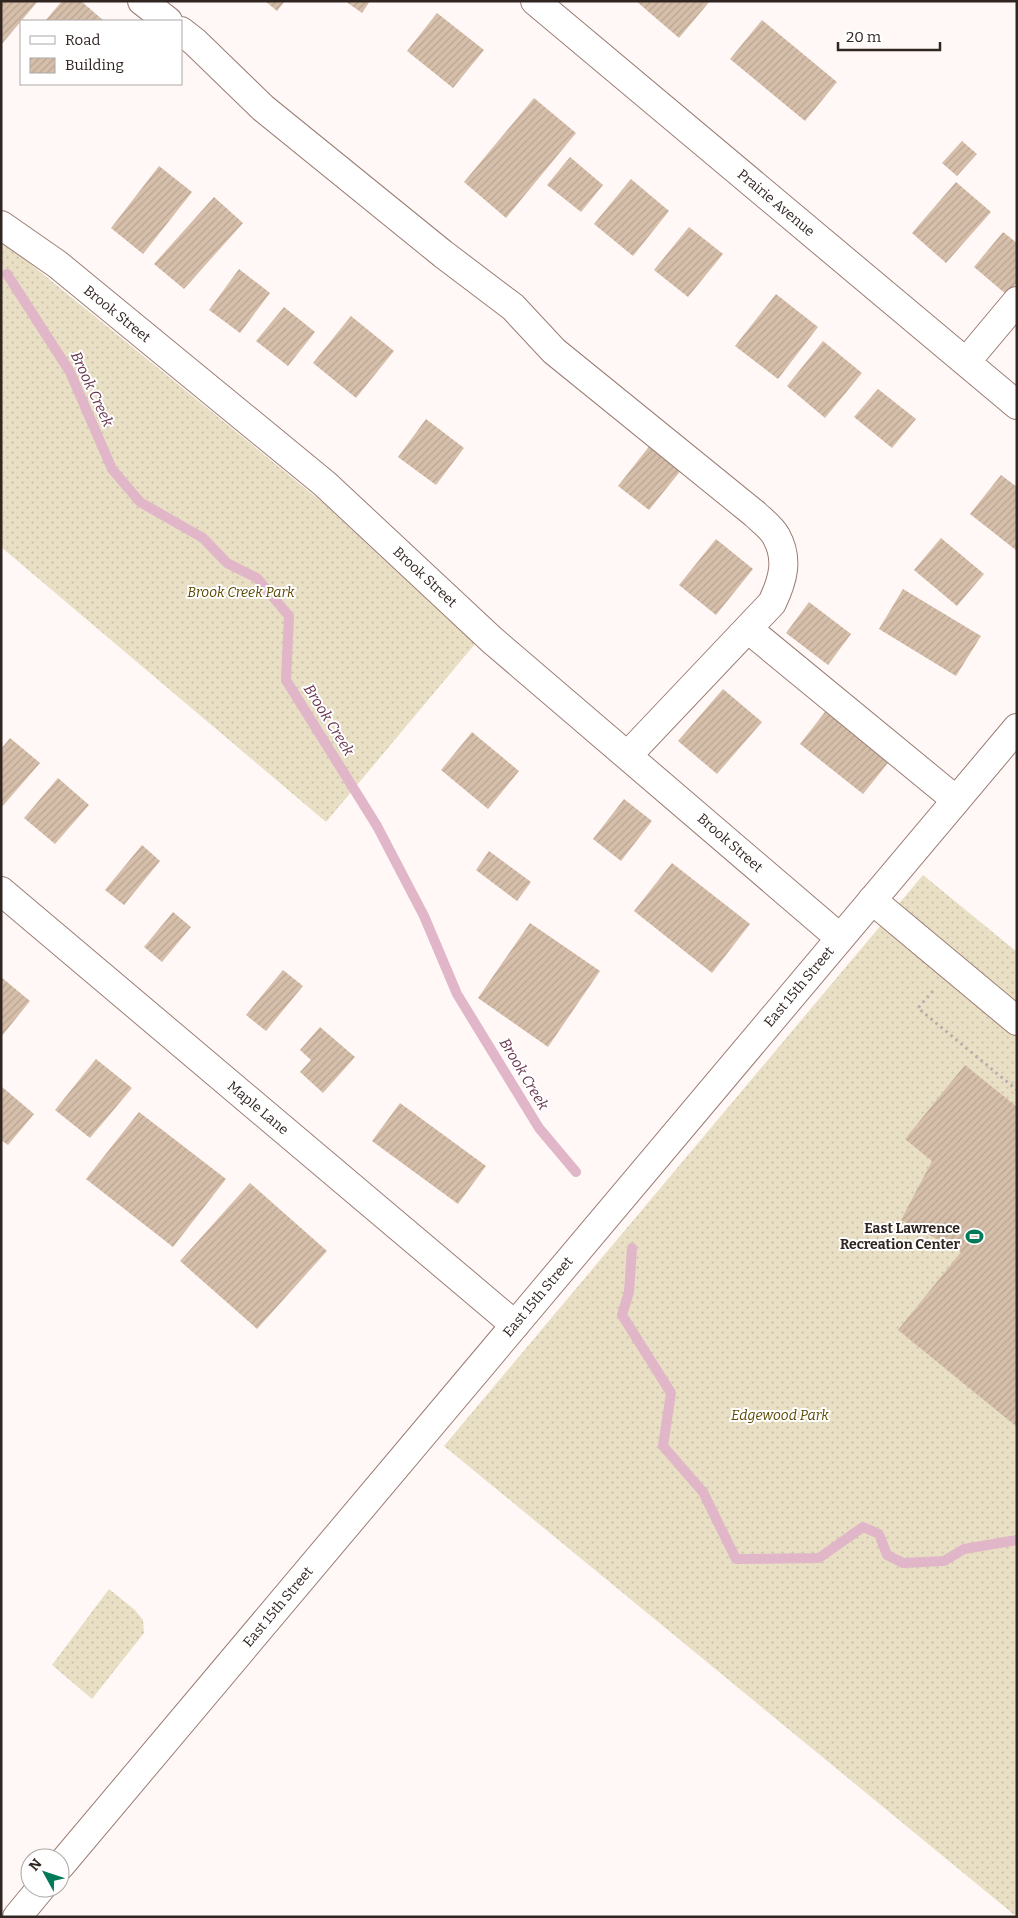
<svg xmlns="http://www.w3.org/2000/svg" width="1018" height="1918" font-family="Bitter,serif">
<defs>
<pattern id="grass-dots" width="8" height="8" patternUnits="userSpaceOnUse" patternTransform="scale(1.25)"><rect width="8" height="8" fill="#e9dfc5"/><path d="M2 2h.1M6 6h.1" fill="none" stroke="#c8bfa9" stroke-width="1.8" stroke-linecap="round"/></pattern>
<pattern id="building-hatch" width="6" height="6" patternUnits="userSpaceOnUse" patternTransform="scale(1.25)"><rect width="6" height="6" fill="#d6bfaa"/><path d="M-1 1l2-2M0 6l6-6M5 7l2-2" fill="none" stroke="#b8a492"/></pattern>
</defs>
<rect width="100%" height="100%" fill="#fff8f6"/>
<path fill="url(#grass-dots)" d="M1 243 27 261 322 502 475 644 326 822 1 547Z
M923 875 1017 952V1917L444 1446Z
M109 1589 135 1610 143 1620 144 1633 92 1699 52 1665Z"/>
<g fill="none" stroke-linecap="round" stroke-linejoin="round">
<path stroke="#e0b6c8" stroke-width="10" d="M7 274 70 372 112 469 140 502 203 538 227 563 257 578 289 616 286 680 377 826 424 916 457 994 539 1128 576 1172
M632 1248 629 1292 622 1315 671 1393 663 1446 703 1492 736 1559 819 1558 863 1527 879 1534 887 1555 903 1563 944 1561 964 1549 1017 1540"/>
</g>
<path fill="url(#building-hatch)" d="M1 1H38L1 45Z
M62 1H81L104 21H45Z
M265 1H285L277 11Z
M345 1H370L362 13Z
M636 1H710L679 38Z
M437 13 484 50 453 88 407 51Z
M762 20 837 82 805 121 730 59Z
M534 98 576 133 506 218 464 182Z
M962 141 977 154 957 176 942 163Z
M570 157 603 185 581 212 547 185Z
M159 166 192 192 143 254 111 228Z
M631 179 669 211 633 256 594 224Z
M956 182 991 212 946 263 912 233Z
M214 197 243 223 184 289 154 264Z
M689 227 723 254 688 297 654 270Z
M1003 232 1017 243V283L1007 295 974 267Z
M239 269 270 293 240 333 209 310Z
M776 294 818 327 778 379 735 346Z
M284 307 315 332 288 366 256 341Z
M351 316 394 351 356 398 313 363Z
M823 341 862 373 825 418 787 386Z
M878 389 916 419 892 448 854 417Z
M426 419 464 448 436 485 398 457Z
M651 444 682 469 649 510 618 486Z
M1001 475 1017 487V551L970 514Z
M941 538 984 574 957 606 914 570Z
M716 539 753 569 716 615 679 585Z
M903 589 981 636 956 676 879 629Z
M809 602 851 634 828 665 786 633Z
M723 689 762 722 717 774 678 741Z
M828 708 892 758 863 794 800 744Z
M472 732 519 771 488 809 441 770Z
M10 738 40 763 1 808V749Z
M58 778 89 805 55 844 24 818Z
M624 799 652 821 621 861 593 839Z
M142 845 160 861 124 905 105 890Z
M489 851 531 882 517 901 476 870Z
M672 863 750 924 712 973 634 911Z
M173 912 191 927 162 962 144 947Z
M530 923 600 971 548 1047 478 998Z
M283 970 303 986 266 1031 246 1015Z
M1 977 30 1001 1 1037Z
M320 1027 355 1057 323 1093 300 1072 311 1060 300 1050Z
M96 1059 132 1088 90 1138 55 1110Z
M965 1065 1017 1107V1427L898 1330 961 1252 901 1220 932 1161 905 1139Z
M1 1086 34 1114 8 1145 1 1140Z
M400 1103 486 1166 458 1204 372 1141Z
M139 1112 226 1179 173 1247 86 1179Z
M250 1183 327 1251 257 1329 180 1261Z"/>
<g fill="none" stroke-linecap="round" stroke-linejoin="round">
<defs>
<path id="minor" d="M142 1 168 21
M535 1 1017 405
M181 31 195 42 263 108 443 254 513 307 554 351 755 514C761 520 772 528 776 536 789 559 783 580 772 603L628 755
M1 225 57 264 325 484 492 640 840 938
M966 362 1017 301
M748 629 956 800
M1 891 515 1325
M872 900 1017 1021"/>
<path id="major" d="M60 1866 1017 728
M17 1917 41 1888"/>
</defs>
<use href="#minor" stroke="#9b7e75" stroke-width="30"/>
<use href="#major" stroke="#9b7e75" stroke-width="30"/>
<path stroke="#b7afac" stroke-width="3" stroke-dasharray="2.5 4" stroke-linecap="butt" d="M933 991 918 1008 1017 1090"/>
<use href="#minor" stroke="#fff" stroke-width="28"/>
<use href="#major" stroke="#fff" stroke-width="28"/>
</g>
<defs>
<symbol id="stadium-bare" viewBox="-9 -9 18 18"><path d="M0-5a6.5 5 0 1 0 0 10a6.5 5 0 1 0 0-10ZM-3.5-1.8h7v3.6h-7Z" fill="#037a57" stroke="#fff" stroke-width="2.5" paint-order="stroke"/></symbol>
</defs>
<g fill-rule="evenodd">
<use href="#stadium-bare" x="962" y="1224" width="25" height="25"/>
</g>
<g text-anchor="middle" dominant-baseline="central" stroke-width="4" stroke-linejoin="round" paint-order="stroke">
<g font-size="14" fill="#302521" stroke="#fff">
<text transform="translate(776 203) rotate(40)">Prairie Avenue</text>
<text transform="translate(117 314) rotate(39)">Brook Street</text>
<text transform="translate(425 577) rotate(43)">Brook Street</text>
<text transform="translate(730 843) rotate(41)">Brook Street</text>
<text transform="translate(799 987) rotate(-50)">East 15th Street</text>
<text transform="translate(258 1108) rotate(40)">Maple Lane</text>
<text transform="translate(538 1297) rotate(-50)">East 15th Street</text>
<text transform="translate(278 1607) rotate(-50)">East 15th Street</text>
</g>
<g font-size="14" font-style="italic" fill="#5d4902" stroke="#fff">
<text x="241" y="592">Brook Creek Park</text>
<text x="780" y="1415">Edgewood Park</text>
</g>
<g font-size="14" font-weight="bold" fill="#302521" stroke="#fff" text-anchor="end">
<text x="960" y="1228">East Lawrence<tspan x="960" dy="16">Recreation Center</tspan></text>
</g>
<g font-size="15" font-style="italic" fill="#68334d" stroke="#fff">
<text transform="translate(92 389) rotate(65)">Brook Creek</text>
<text transform="translate(329 720) rotate(58)">Brook Creek</text>
<text transform="translate(524 1074) rotate(59)">Brook Creek</text>
</g>
</g>
<rect width="1018" height="1918" fill="none" stroke="#302521" stroke-width="5"/>
<rect x="20" y="20" width="162" height="65" fill="#ffffff" stroke="#aca8a6"/>
<rect x="30" y="36" width="25" height="8" fill="#ffffff" stroke="#aca8a6"/>
<text x="65" y="45" font-size="15" fill="#302521">Road</text>
<rect x="30" y="58" width="25" height="15" fill="url(#building-hatch)" stroke="#aca8a6"/>
<text x="65" y="70" font-size="15" fill="#302521">Building</text>
<g transform="translate(45 1873) rotate(310)"><circle r="24" fill="#ffffff" stroke="#aca8a6"/>
<path d="M0-4L9 19L0 12L-9 19Z" fill="#037a57"/>
<text y="-8" font-size="14" font-weight="bold" text-anchor="middle" fill="#302521">N</text>
</g>
<path d="M838 42v8h102v-8" fill="none" stroke="#302521" stroke-width="2.5"/>
<text x="846" y="42" font-size="15" fill="#302521" stroke="#ffffff" stroke-width="4" paint-order="stroke">20 m</text>
</svg>
